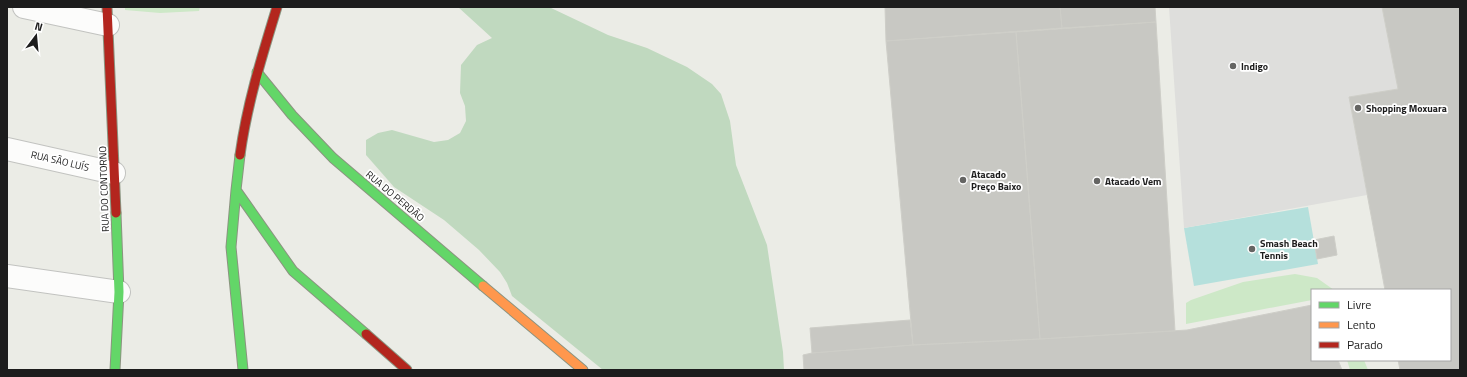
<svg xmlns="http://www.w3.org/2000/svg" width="1467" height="377" font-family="'Titillium Web',sans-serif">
<rect width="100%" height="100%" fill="#ebece6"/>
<path fill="#cde8c7" d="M125 7H200L199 11 160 13 125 10Z
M1295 274 1317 278 1334 290H1312V300L1186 324V303L1191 300 1243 282Z
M1347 360H1364L1368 370H1350Z"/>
<path fill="#c0d9bf" d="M458 7H549L608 35 647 48 687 67 712 84 721 94 730 121 736 165 767 245 783 352 784 370H603L512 296 507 283 500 272 479 250 444 220 394 187 366 155V140L378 133 392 130 434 142 448 140 460 133 466 121 465 106 460 93 461 65 477 45 492 38Z"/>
<path fill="#b5e0dc" d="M1308 207 1318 264 1194 286 1184 228Z"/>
<path fill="#dededc" d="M1169 7H1382L1398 89 1349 97 1367 195 1184 228Z"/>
<path fill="#c8c8c3" stroke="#cecec8" d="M885 7H1060L1062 28 886 41Z
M1060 7H1155L1156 22 1062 28Z
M1382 7H1460V370H1400L1398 360H1450V290H1385L1349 97 1398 89Z
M1156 22 1175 331 1040 339 1016 32Z
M1016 32 1040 339 913 345 886 41Z
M1334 236 1337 255 1317 259 1314 240Z
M1312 305V360H1338L1342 370H804L803 355 812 353 913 345 1040 339 1187 330Z
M910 320 913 345 812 353 810 328Z"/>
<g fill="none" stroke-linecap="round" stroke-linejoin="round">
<defs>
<path id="street" d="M24 7 108 25
M7 149 114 173
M7 276 119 292"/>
<path id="fast" d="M257 72 292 115 333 158 483 286
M240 155 236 190 293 271 366 334
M236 190 231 247 243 370
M115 370 119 292 116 213"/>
<path id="slow" d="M483 286 583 370"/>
<path id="jam" d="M107 7 116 213
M240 155C247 104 262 56 277 7
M366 334 407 370"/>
</defs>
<use href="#street" stroke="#c2c3c0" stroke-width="24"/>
<use href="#fast" stroke="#8b9480" stroke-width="11"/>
<use href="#slow" stroke="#8b9480" stroke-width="11"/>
<use href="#jam" stroke="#8b9480" stroke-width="11"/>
<use href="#street" stroke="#fcfcfb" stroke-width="22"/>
<use href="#fast" stroke="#63d668" stroke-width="9"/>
<use href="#slow" stroke="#ff974d" stroke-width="9"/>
<use href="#jam" stroke="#b3261e" stroke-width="9"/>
</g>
<g fill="#656563" stroke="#fff" stroke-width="1.5">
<circle cx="1233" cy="66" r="4"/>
<circle cx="1358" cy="108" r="4"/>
<circle cx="963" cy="180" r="4"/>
<circle cx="1097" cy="181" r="4"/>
<circle cx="1252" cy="249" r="4"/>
</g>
<g text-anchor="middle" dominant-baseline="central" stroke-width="3.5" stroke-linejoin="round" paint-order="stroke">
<g font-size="10" font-weight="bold" fill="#1d1d1d" stroke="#fff" text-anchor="start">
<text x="1241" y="66">Indigo</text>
<text x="1366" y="108">Shopping Moxuara</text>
<text x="971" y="174">Atacado<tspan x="971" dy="12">Preço Baixo</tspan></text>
<text x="1105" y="181">Atacado Vem</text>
<text x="1260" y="243">Smash Beach<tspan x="1260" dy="12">Tennis</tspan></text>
</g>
<g font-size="10" fill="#1d1d1d" stroke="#fff">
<text transform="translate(60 161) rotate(13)">RUA SÃO LUÍS</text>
<text transform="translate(104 189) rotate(-92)">RUA DO CONTORNO</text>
<text transform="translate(395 196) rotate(40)">RUA DO PERDÃO</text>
</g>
</g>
<rect width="1467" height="377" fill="none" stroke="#1d1d1d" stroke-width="16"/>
<rect x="1311" y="289" width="140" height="72" fill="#ffffff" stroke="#a5a5a5"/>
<rect x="1319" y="302" width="20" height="6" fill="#63d668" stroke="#a5a5a5"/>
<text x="1347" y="309" font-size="12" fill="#1d1d1d">Livre</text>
<rect x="1319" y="322" width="20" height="6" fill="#ff974d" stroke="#a5a5a5"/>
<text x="1347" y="329" font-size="12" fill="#1d1d1d">Lento</text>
<rect x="1319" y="342" width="20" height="6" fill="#b3261e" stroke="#a5a5a5"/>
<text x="1347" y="349" font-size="12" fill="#1d1d1d">Parado</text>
<g transform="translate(36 36) rotate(16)" stroke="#ffffff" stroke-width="3" paint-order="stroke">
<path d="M0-3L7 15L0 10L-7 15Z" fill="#1d1d1d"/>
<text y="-6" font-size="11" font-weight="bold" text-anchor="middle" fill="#1d1d1d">N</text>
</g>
</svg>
